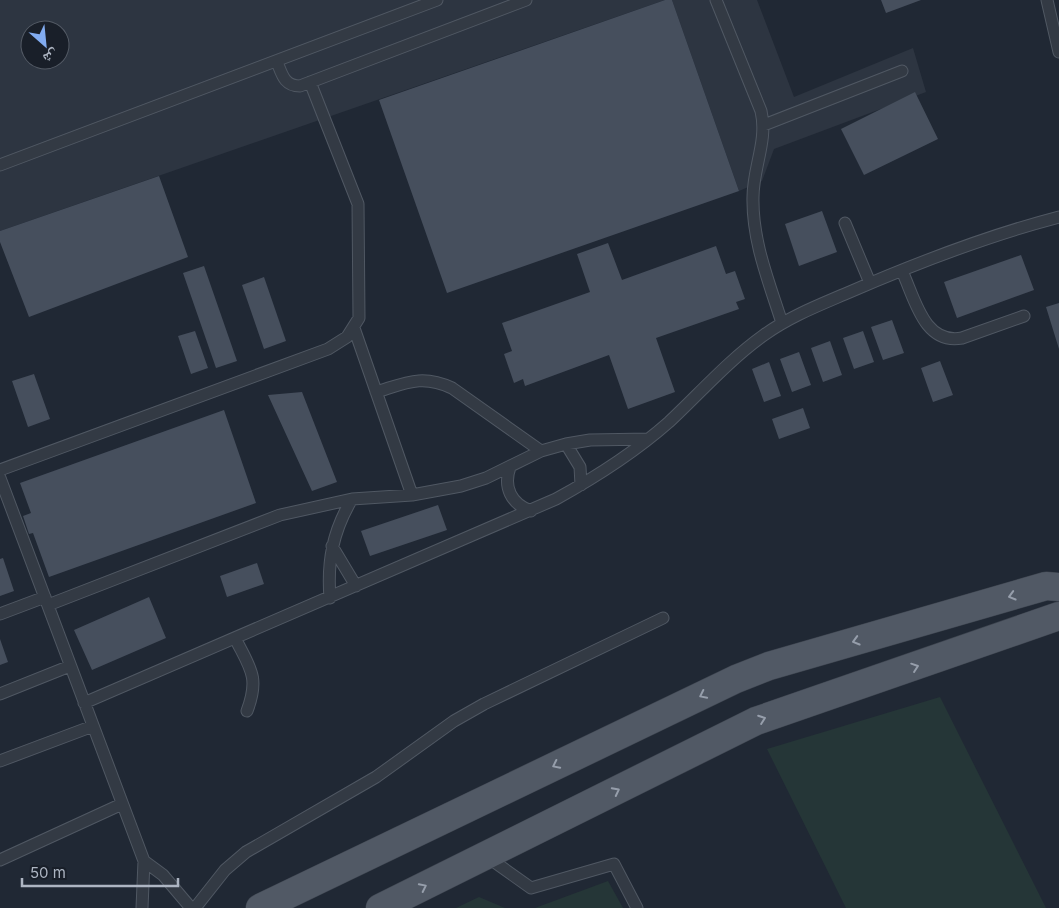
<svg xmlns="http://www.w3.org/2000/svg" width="1059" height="908" font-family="Inter,'Noto Naskh Arabic',sans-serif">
<rect width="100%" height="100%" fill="#202834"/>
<path fill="#2d3541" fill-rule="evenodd" d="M0 0H665L0 231ZM30 30H60V60H30Z
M672 0H757L794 97 913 48 926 92 774 149 762 181 739 191Z"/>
<path fill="#253637" d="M940 697 950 717 1046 908H846L767 749Z
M608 881 623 908H535Z
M479 897 505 908H456Z"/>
<path fill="#464f5d" d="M665 0H672L739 191 447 293 379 100Z
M881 0H921L886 13Z
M915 92 938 139 864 175 841 129Z
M159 176 188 257 29 317 0 242V231Z
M822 211 837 252 799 266 785 224Z
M608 243 622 280 716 246 726 274 735 271 745 299 736 302 739 309 656 338 675 392 628 409 609 355 525 386 523 379 514 383 504 354 512 351 502 323 590 292 577 254Z
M1021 255 1034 290 957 318 944 282Z
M204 266 237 361 216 368 183 273Z
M264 277 286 341 264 349 242 285Z
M1059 303V349L1046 307Z
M892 320 904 353 883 360 871 327Z
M195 331 208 368 191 374 178 336Z
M863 331 874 362 854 369 843 338Z
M830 341 842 375 823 382 811 348Z
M799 352 811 385 792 392 780 359Z
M940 361 953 395 933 402 921 368Z
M769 362 781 396 764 402 752 369Z
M34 374 50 419 28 427 12 381Z
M302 392 337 482 312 491 268 395Z
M803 408 810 428 779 439 772 419Z
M224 410 256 503 49 577 33 533 29 534 23 516 31 513 20 483Z
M438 505 447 530 370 556 361 531Z
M3 558 14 591 0 596V559Z
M257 563 264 584 227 597 220 576Z
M149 597 166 638 92 670 74 630Z
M0 639 8 662 0 665Z"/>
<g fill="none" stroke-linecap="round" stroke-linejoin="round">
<defs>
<path id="lane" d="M716 0 761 111C768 141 753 167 753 197 752 241 769 282 782 323
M1047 0 1059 52
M277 62C282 74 284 86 300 86L526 0
M764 125 902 71
M0 165 437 0
M845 223 870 283
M902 271C915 299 924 345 962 338L1024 316
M354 328 412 495
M376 392C406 383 422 374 452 388L541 451
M566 444 580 467 581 485
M510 467C503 487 511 504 531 511
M0 470 328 349 347 337 359 318 358 204 310 82
M0 478 144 861 142 908
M332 546 356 586
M330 598C327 561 333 531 352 499
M48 605 280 515 352 499 412 495 461 486 486 478 541 451 566 444 590 440 648 439
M0 614 45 597
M235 638C250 668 260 677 247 711
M0 694 70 666
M84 703 556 499C596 477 635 452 669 422 700 393 729 360 764 335 789 317 817 306 845 294 914 264 986 236 1059 217
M0 761 93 726
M486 856 531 888 614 864 637 908
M0 860 122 804
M144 861 163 875 191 908
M195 908 225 870 246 852 376 777 454 721 484 704 663 618"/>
<path id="primary" d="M260 908 736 679 769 666 1046 586 1059 587
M380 908 756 721 1059 616"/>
</defs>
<use href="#lane" stroke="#505863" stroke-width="13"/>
<use href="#primary" stroke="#3c434e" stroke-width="29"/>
<use href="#lane" stroke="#333a44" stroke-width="11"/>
<use href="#primary" stroke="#515965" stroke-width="28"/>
</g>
<defs><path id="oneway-chevron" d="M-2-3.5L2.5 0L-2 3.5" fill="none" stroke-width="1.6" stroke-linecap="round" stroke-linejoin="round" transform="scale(1.25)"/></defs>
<g stroke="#969eab">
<use href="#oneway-chevron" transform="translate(1012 596) rotate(164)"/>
<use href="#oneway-chevron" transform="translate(856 641) rotate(164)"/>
<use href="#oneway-chevron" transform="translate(915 667) rotate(-19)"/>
<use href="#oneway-chevron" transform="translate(703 695) rotate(154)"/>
<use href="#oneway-chevron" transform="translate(762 719) rotate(-20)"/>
<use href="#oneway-chevron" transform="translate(556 765) rotate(154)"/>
<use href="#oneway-chevron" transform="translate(616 791) rotate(-27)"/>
<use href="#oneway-chevron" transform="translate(423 887) rotate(-26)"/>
</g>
<g transform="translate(45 45) rotate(153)"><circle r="24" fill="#191f29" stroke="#545b66"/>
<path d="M0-4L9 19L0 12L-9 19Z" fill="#82acf1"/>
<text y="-8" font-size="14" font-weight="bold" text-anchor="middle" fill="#adb5c2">ش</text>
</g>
<path d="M22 878v8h156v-8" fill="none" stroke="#adb5c2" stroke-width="2.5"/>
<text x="30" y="878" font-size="15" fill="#adb5c2" stroke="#191f29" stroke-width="4" paint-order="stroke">50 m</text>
</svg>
